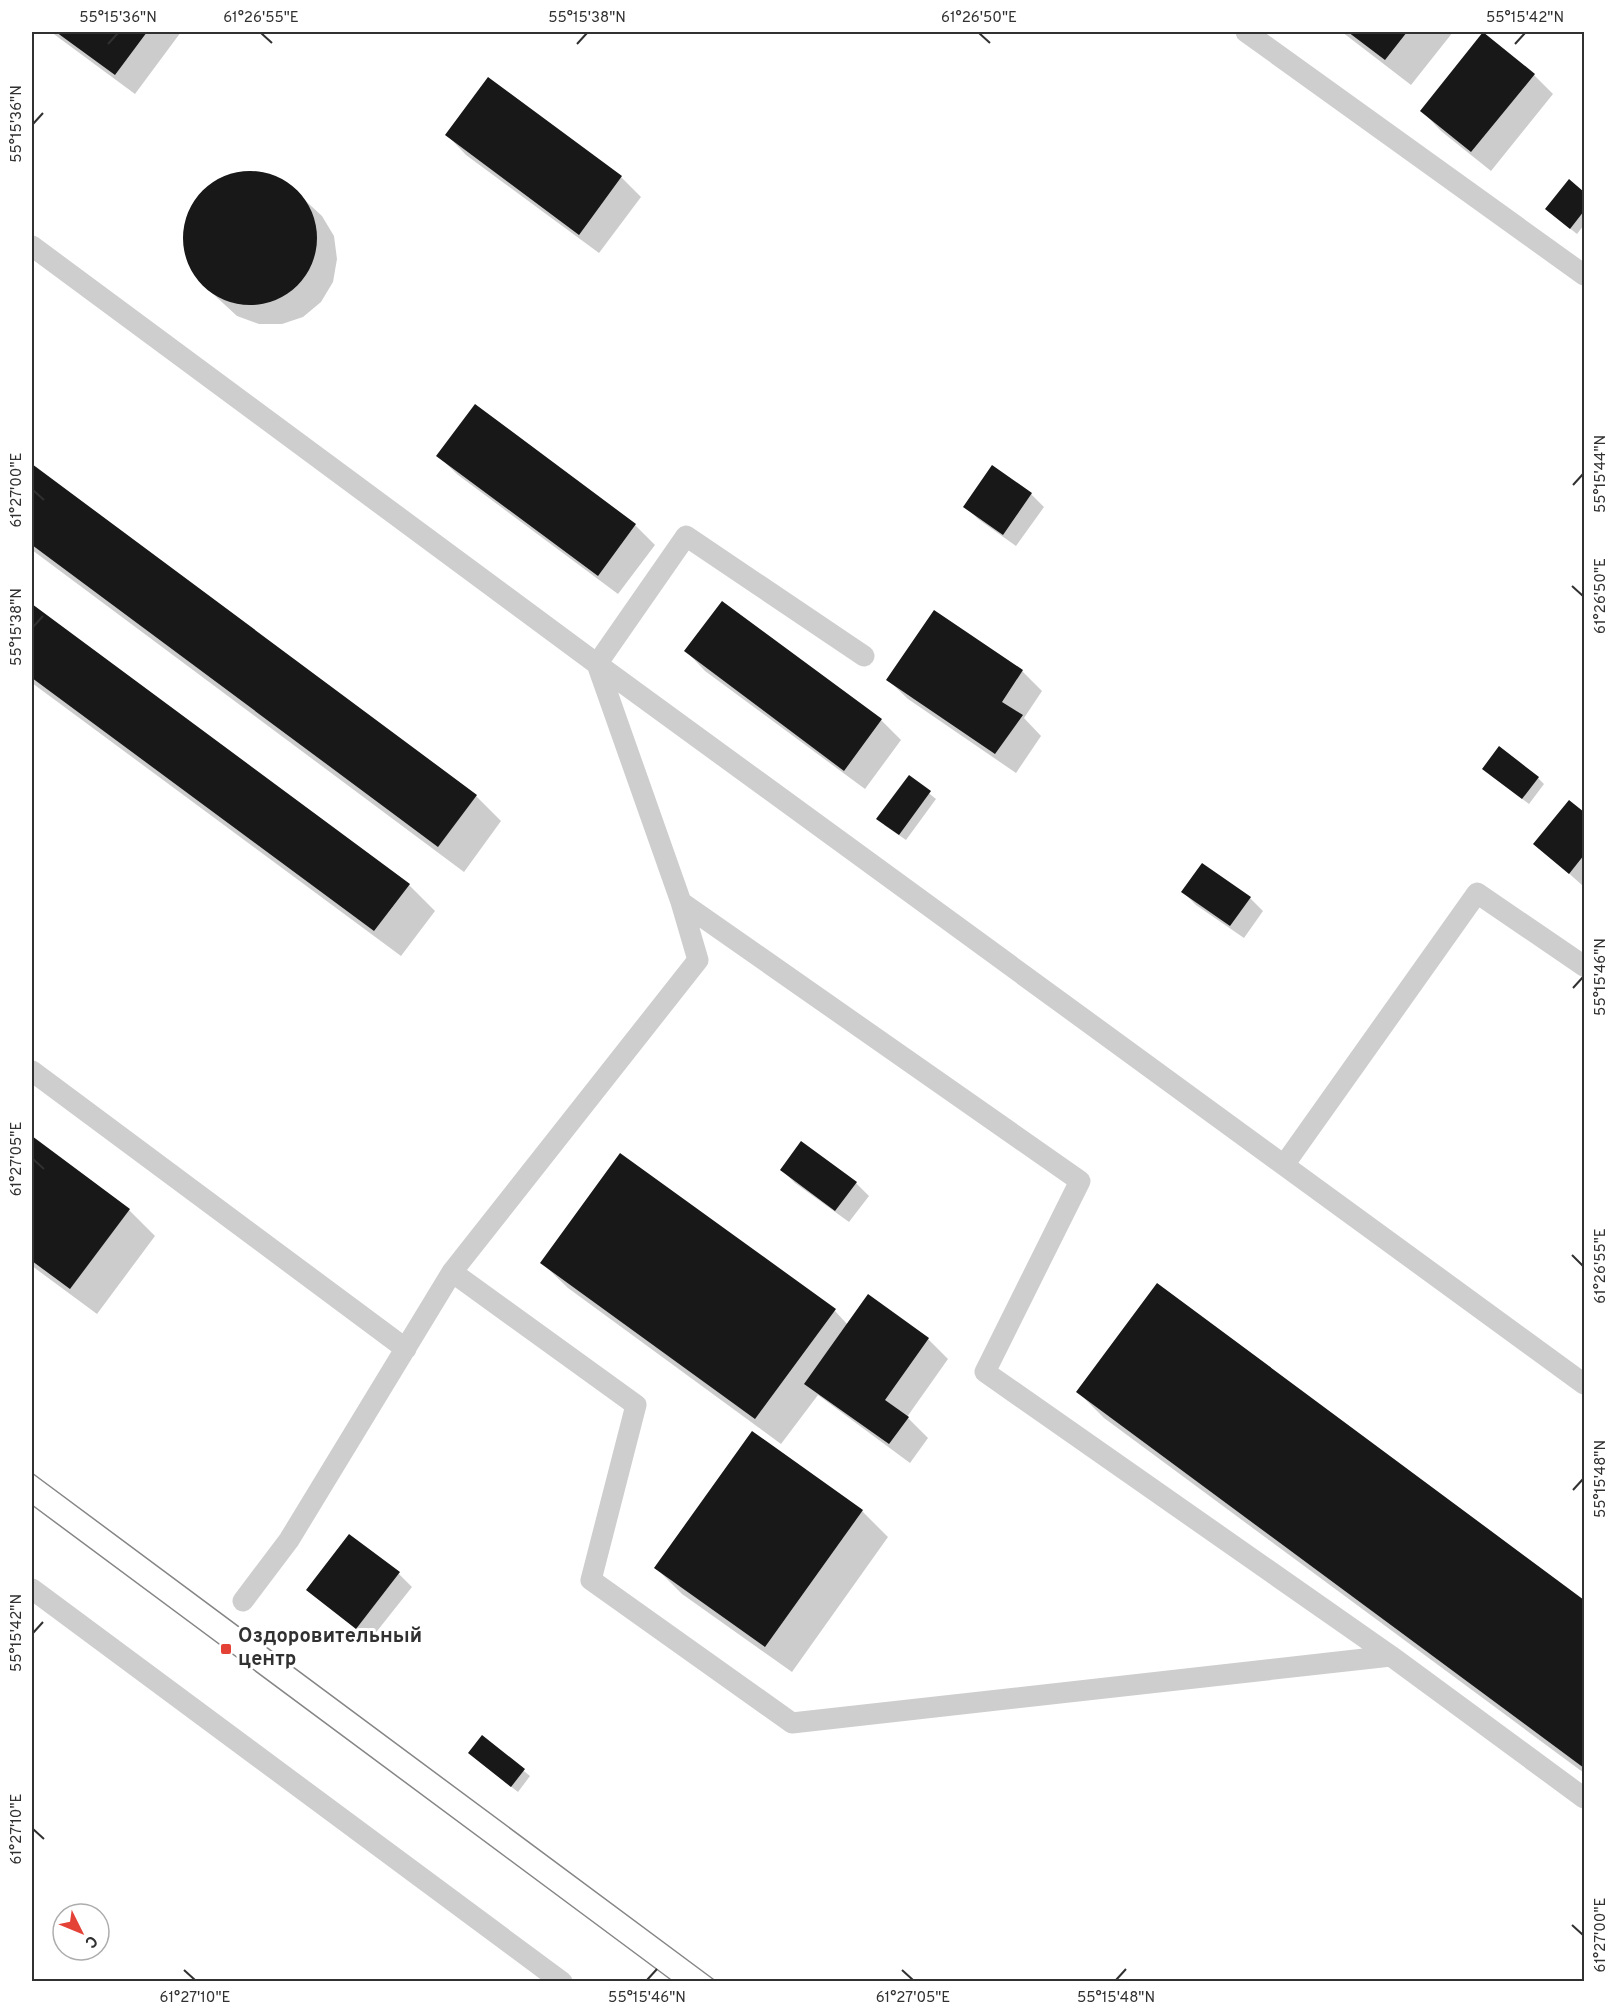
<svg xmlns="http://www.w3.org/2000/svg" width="1616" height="2013" font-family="Overpass,sans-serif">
<rect width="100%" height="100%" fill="#fff"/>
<path fill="#0003" d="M51 32H181L135 94Z
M1342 32H1453L1411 85Z
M1534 75 1553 94 1491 171 1441 131 1422 111Z
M447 135 621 177 641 197 599 253 466 155Z
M240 173H263L284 181 322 216 334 236 337 259 333 282 321 302 303 317 282 324H259L237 316 199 281 188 260 184 238 188 215 200 195 218 180Z
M1570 182 1584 194V225L1577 234 1553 215Z
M475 406 635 525 655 545 618 594 458 475 438 456Z
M32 465 476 796 501 821 464 872 32 550Z
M1031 494 1044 507 1016 546 978 519 965 506Z
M722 603 881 720 901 740 865 789 705 671 686 651Z
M32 606 409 885 435 911 401 956 32 683Z
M934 612 1022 671 1042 691 1024 718 1041 736 1016 773 908 699 888 680Z
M1490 775 1538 778 1544 784 1529 804Z
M909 777 936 799 906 840 884 825Z
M1569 802 1584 814 1583 886 1535 843Z
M1183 892 1250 898 1263 911 1244 938 1196 905Z
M32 1138 129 1210 155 1236 97 1314 32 1266Z
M782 1170 856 1183 869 1196 849 1222 795 1183Z
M542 1263 835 1311 848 1325 869 1296 928 1339 948 1359 907 1417 928 1438 910 1463 818 1395 781 1444 568 1288Z
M1157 1285 1584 1602V1773L1104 1418 1078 1392Z
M862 1511 888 1537 792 1672 682 1594 656 1568Z
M399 1574 412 1587 370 1640 308 1590Z
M482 1737 530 1776 518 1792 476 1759Z"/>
<path fill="#181818" d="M56 32H147L115 75Z
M1348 32H1407L1385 60Z
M1483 32 1535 74 1471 152 1420 111Z
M488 77 622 176 579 235 445 135Z
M183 238a67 67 0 1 1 134 0a67 67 0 1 1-134 0Z
M1569 179 1584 192V211L1570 229 1545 209Z
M475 404 636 524 598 576 436 456Z
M32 464 477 795 438 847 32 545Z
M992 465 1032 493 1003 535 963 507Z
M722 601 882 719 844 771 684 651Z
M32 604 410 884 374 931 32 678Z
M934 610 1023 670 1002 702 1023 715 995 754 886 680Z
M1499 746 1539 777 1522 799 1482 769Z
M909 775 931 791 899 835 876 819Z
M1569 800 1584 812V855L1569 874 1533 844Z
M1202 863 1251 897 1230 926 1181 892Z
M32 1136 130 1209 70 1289 32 1261Z
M801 1141 857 1182 835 1211 780 1170Z
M620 1153 836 1309 755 1419 540 1263Z
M1157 1283 1584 1600V1768L1076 1392Z
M868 1294 929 1338 885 1400 909 1417 889 1444 804 1384Z
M752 1431 863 1510 765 1647 654 1568Z
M349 1534 400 1572 356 1629 306 1590Z
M482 1735 525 1769 511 1787 468 1753Z"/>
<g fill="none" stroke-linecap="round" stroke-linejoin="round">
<path stroke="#cecece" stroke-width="21" d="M1246 32 1584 275
M32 246 597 664 1584 1384
M681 902 1080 1181 985 1372 1391 1656
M32 1071 406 1349
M1284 1165 1477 893 1584 966
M452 1272 636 1405 591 1580 792 1723 1391 1656 1584 1798
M32 1589 562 1982
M243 1601 289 1540 452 1272 698 960 681 902 597 664 686 536 864 656"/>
<path stroke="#868686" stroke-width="1.5" d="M32 1473 717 1982
M32 1505 674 1982"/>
</g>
<path fill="none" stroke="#313131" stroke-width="2" d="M261 33 272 43M979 33 990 43M108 44 118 33M577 44 587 33M1515 44 1525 33M33 124 43 113M1573 485 1583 474M33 490 44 500M1572 586 1583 596M33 627 43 616M1573 988 1583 977M33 1159 44 1169M1572 1255 1583 1266M1573 1490 1583 1479M33 1633 43 1622M33 1829 44 1839M1572 1925 1583 1935M184 1970 195 1980M902 1970 913 1980M647 1980 657 1969M1116 1980 1126 1969"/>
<rect fill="#e44237" stroke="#fff" stroke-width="2" x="220" y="1643" width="12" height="12" rx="3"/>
<g text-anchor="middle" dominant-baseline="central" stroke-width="6" stroke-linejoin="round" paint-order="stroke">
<g font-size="20" font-weight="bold" fill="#313131" stroke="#fff" text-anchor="start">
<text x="238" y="1637">Оздоровительный<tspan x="238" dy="23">центр</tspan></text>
</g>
</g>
<rect width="1616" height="2013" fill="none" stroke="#ffffff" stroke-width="66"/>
<g transform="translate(81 1932) rotate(133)"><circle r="28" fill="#ffffff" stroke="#adadad" stroke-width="1.5"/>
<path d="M0-4.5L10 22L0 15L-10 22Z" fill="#e44237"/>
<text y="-9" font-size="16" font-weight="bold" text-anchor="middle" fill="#313131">С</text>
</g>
<rect x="33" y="33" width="1550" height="1947" fill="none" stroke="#313131" stroke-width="2"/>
<g font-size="15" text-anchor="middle" fill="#313131">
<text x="118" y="22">55°15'36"N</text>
<text x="261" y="22">61°26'55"E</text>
<text x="587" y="22">55°15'38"N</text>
<text x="979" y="22">61°26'50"E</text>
<text x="1525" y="22">55°15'42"N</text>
<text transform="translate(16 124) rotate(-90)" y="5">55°15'36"N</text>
<text transform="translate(1600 474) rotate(-90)" y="5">55°15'44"N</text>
<text transform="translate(16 490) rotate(-90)" y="5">61°27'00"E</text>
<text transform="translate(1600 596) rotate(-90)" y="5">61°26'50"E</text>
<text transform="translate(16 627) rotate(-90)" y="5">55°15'38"N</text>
<text transform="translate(1600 977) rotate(-90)" y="5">55°15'46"N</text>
<text transform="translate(16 1159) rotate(-90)" y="5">61°27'05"E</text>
<text transform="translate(1600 1266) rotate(-90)" y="5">61°26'55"E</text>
<text transform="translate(1600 1479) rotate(-90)" y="5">55°15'48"N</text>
<text transform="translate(16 1633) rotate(-90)" y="5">55°15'42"N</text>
<text transform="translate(16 1829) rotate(-90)" y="5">61°27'10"E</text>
<text transform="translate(1600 1935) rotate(-90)" y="5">61°27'00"E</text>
<text x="195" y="2002">61°27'10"E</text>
<text x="647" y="2002">55°15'46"N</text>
<text x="913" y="2002">61°27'05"E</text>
<text x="1116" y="2002">55°15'48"N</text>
</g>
</svg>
